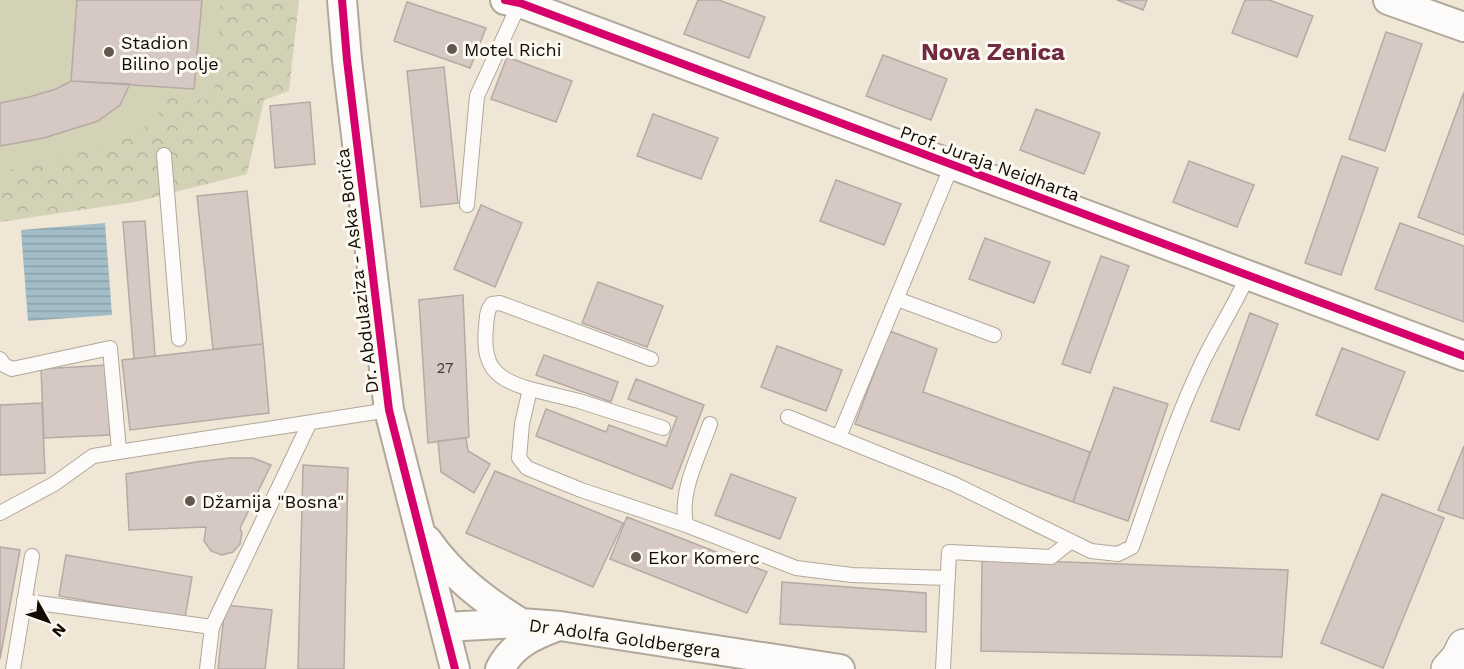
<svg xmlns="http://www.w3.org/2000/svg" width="1464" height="669" font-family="'Work Sans',sans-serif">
<defs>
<pattern id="park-crowns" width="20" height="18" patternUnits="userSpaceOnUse" patternTransform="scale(1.5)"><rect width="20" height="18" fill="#d3d2b7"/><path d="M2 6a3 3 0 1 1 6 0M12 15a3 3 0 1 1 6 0" fill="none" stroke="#b4b39c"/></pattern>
<pattern id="water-rules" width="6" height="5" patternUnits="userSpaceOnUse" patternTransform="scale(1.5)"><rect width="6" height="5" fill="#a2bdc7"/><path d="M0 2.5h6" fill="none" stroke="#8aa1a9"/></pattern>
</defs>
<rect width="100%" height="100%" fill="#f0e6d5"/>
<path fill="url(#park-crowns)" d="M0 0H299L289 91 264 100 247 174 135 202 0 222Z"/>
<path fill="#d3d2b7" d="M0 0H221L213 100 166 98 158 114 142 131 91 150 0 172Z"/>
<path fill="url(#water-rules)" d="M105 223 112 315 28 321 21 230Z"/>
<path fill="#d6c9c4" stroke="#b5aaa4" stroke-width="1.5" d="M77 0H202L194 89 71 81Z
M698 0H719L765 17 749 58 684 34Z
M1117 0H1147L1143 10Z
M1245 0H1269L1313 16 1297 57 1232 33Z
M407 2 486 28 470 68 394 41Z
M1386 32 1422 44 1385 151 1349 139Z
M883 55 947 79 931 120 866 96Z
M507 57 572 81 556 122 491 99Z
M444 67 458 203 421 207 407 71Z
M71 81 130 84 120 105 98 121 44 138 0 146V103L29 97 56 89Z
M1464 92V235L1418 217Z
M310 102 315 164 275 168 270 106Z
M1036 109 1100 133 1084 174 1020 150Z
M653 114 718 138 701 179 637 156Z
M1342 156 1378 168 1341 275 1305 263Z
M1189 161 1254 185 1237 227 1173 202Z
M836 180 901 204 884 245 820 221Z
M247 191 263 344 213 349 197 196Z
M481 205 522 223 495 287 454 269Z
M145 221 155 356 134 359 123 222Z
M1400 223 1464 246V322L1375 289Z
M985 238 1050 262 1034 303 969 279Z
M1101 256 1129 266 1090 373 1062 364Z
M598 282 663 306 647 347 582 323Z
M463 295 469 437 428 443 419 300Z
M1250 313 1278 324 1239 430 1211 421Z
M890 331 937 349 923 392 1090 452 1073 502 855 424Z
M263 344 269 413 130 430 122 360Z
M777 346 842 370 826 411 761 387Z
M1342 348 1405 372 1378 440 1316 415Z
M544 355 618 382 611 402 536 375Z
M107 365 110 435 44 438 41 369Z
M636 379 704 405 672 489 536 436 546 409 606 432 609 425 666 446 677 417 628 399Z
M1114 387 1168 404 1128 521 1073 502Z
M42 403 45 473 0 475V405Z
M466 438 468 451 490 464 474 493 441 472 438 441Z
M1464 446V519L1438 510Z
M230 458H253L271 465 240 528 242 533 240 544 233 552 222 555 211 551 204 541 206 527 129 530 126 474 196 462Z
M303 465 348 468 344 669H298Z
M495 471 623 523 593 587 466 533Z
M731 474 796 498 780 539 715 515Z
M1382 494 1444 518 1383 668 1321 643Z
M627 517 767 572 747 613 610 559Z
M0 547 20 550 0 659Z
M66 555 192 577 185 618 59 596Z
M982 559 1288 570 1282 657 981 651Z
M782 582 926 593V632L780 624Z
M225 605 272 610 265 669H218Z"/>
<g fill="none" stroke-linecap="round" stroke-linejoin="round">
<defs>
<path id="lane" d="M164 155 179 339
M467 205 477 96 521 0
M897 299 994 335
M0 359 4 365 12 369 110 348 119 451
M530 389C494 379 482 365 486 327 487 318 486 311 492 304L500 303 651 359
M788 417 954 484 1091 551 1118 554 1132 547C1154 485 1174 421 1203 361 1217 332 1235 305 1248 275
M663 428 579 401 530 389 522 424 519 458 527 468 581 490 686 525 796 568 852 575 948 578
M839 437 952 165
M0 513 54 484 93 456 389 410
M686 525C679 491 699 456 710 424
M24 601 212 627 207 669
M212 627 309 424
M13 669 32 556
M943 669 949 552 1051 557 1071 541"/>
<path id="street" d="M342 0 347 60 389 410 455 669
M505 0 520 3 1464 356
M1388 0 1464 27
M427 540C452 576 485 601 521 623
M445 627 521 623 560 626 840 669
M500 669C512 645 532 636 556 627"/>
<path id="secondary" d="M1448 669 1458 658 1464 646"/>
</defs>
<use href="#lane" stroke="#b0a89b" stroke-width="16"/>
<use href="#street" stroke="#b0a89b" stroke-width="32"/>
<use href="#secondary" stroke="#b0a89b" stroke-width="36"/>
<use href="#lane" stroke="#fdfbf9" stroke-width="14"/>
<use href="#street" stroke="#fdfbf9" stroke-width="28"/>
<use href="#secondary" stroke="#fdfbf9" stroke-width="33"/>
<defs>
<path id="cycleway" d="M342 0 347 60 389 410 455 669
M505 0 520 3 1464 356"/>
</defs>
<use href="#cycleway" stroke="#fcf9f2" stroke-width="11"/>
<use href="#cycleway" stroke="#d6006c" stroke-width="8"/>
</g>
<g fill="#60584c" stroke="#fcf9f2" stroke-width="2">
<circle cx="452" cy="49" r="6"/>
<circle cx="109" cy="52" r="6"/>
<circle cx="190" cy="501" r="6"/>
<circle cx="636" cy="557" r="6"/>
</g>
<g text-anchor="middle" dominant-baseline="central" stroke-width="6" stroke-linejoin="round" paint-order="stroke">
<g font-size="15" fill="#433b33">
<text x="445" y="368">27</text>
</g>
<g font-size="18" fill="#120c03" stroke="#fcf9f2" text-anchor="start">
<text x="121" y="42">Stadion<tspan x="121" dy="21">Bilino polje</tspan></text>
<text x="464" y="49">Motel Richi</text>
<text x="202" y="501">Džamija "Bosna"</text>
<text x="648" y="557">Ekor Komerc</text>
</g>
<g font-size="18" fill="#120c03" stroke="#fcf9f2">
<text transform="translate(990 163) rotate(20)">Prof. Juraja Neidharta</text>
<text transform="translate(357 271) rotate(-97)">Dr. Abdulaziza - Aska Borića</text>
<text transform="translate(625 638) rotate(8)">Dr Adolfa Goldbergera</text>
</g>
<g font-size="24" font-weight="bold" fill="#702b40" stroke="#fcf9f2">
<text x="993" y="52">Nova Zenica</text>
</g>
</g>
<g transform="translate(48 621) rotate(130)" stroke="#fcf9f2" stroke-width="4.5" paint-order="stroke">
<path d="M0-4.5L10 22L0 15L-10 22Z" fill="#120c03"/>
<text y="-9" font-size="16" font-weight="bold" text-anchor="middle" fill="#120c03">N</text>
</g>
</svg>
